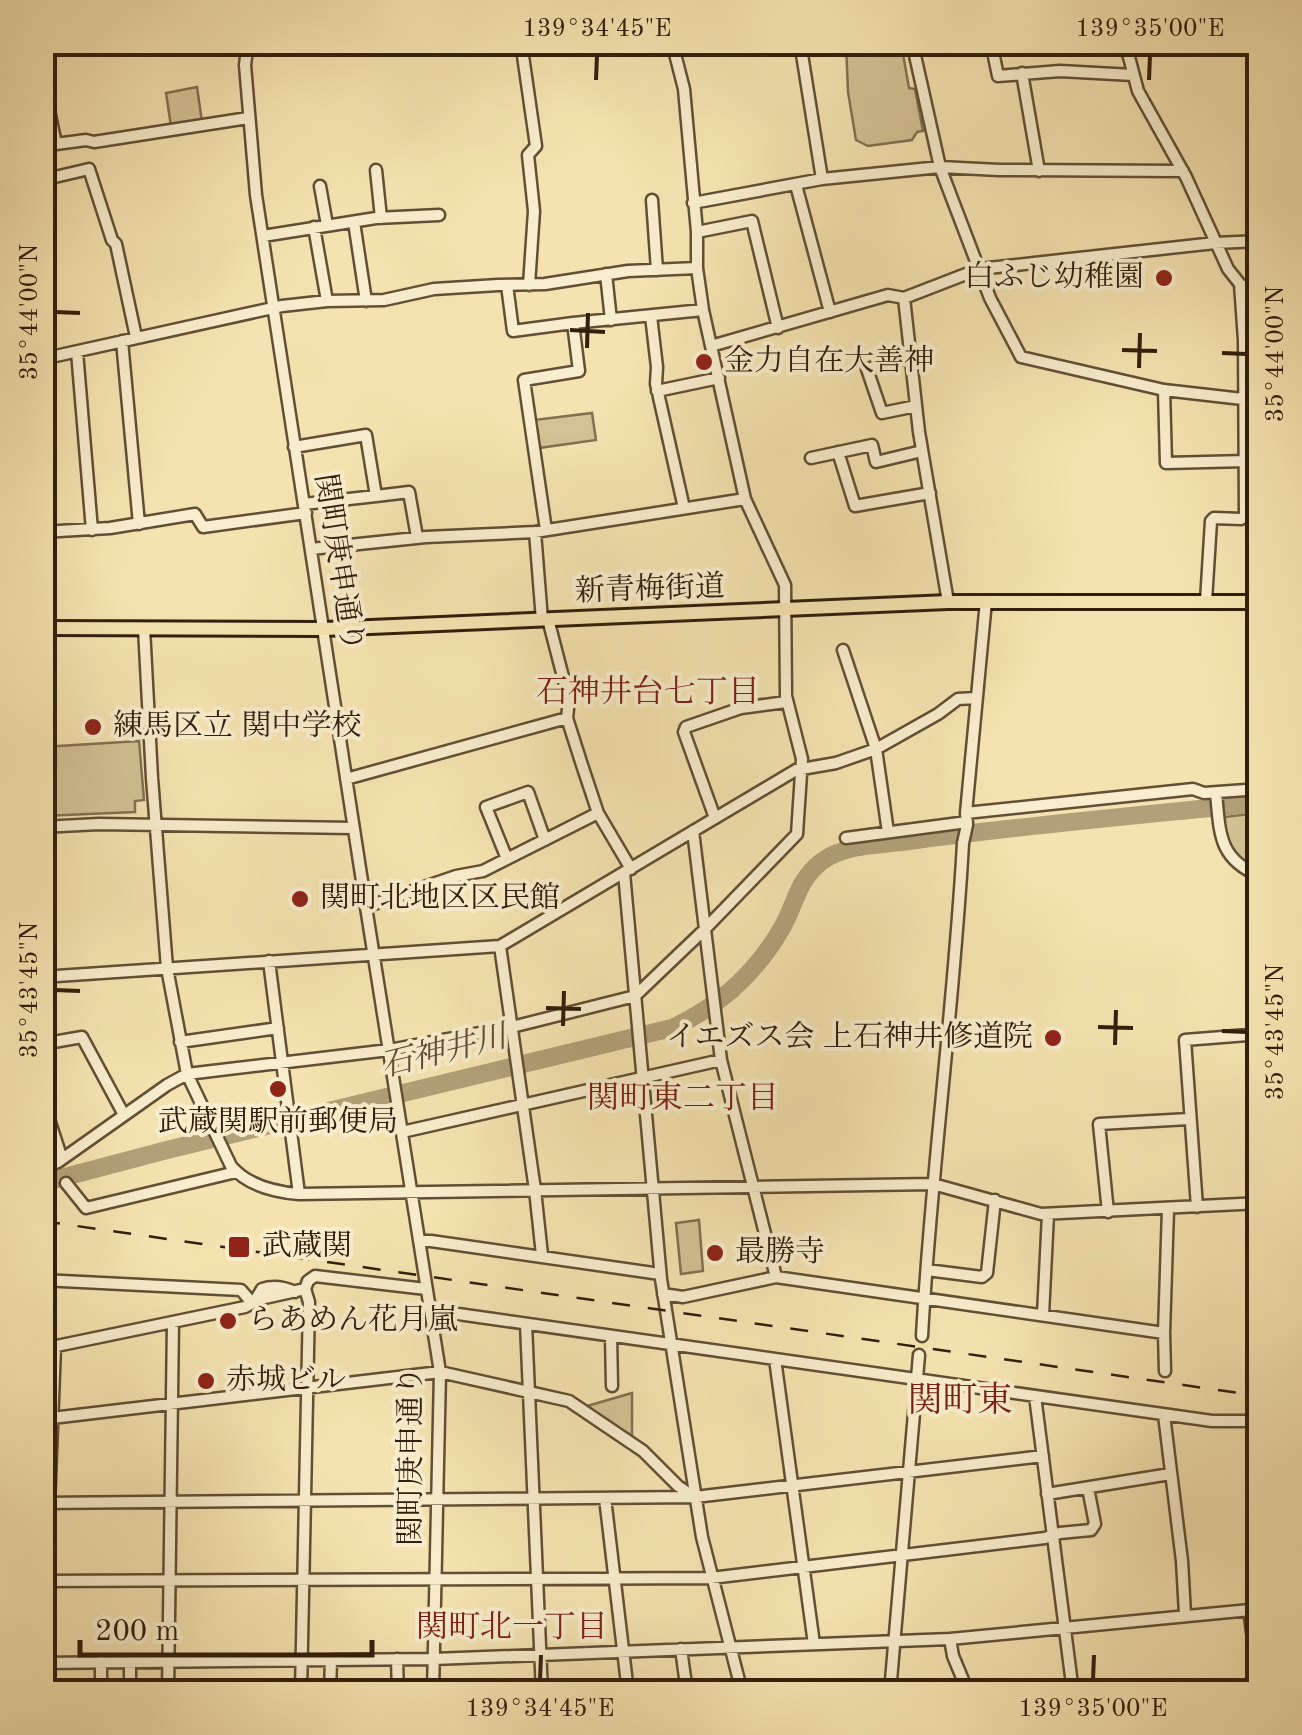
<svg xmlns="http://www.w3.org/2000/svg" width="1302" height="1735" font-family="'Old Standard TT','Noto Serif JP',serif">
<rect width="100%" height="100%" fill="#f4e3b0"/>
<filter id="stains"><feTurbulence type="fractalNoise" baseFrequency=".002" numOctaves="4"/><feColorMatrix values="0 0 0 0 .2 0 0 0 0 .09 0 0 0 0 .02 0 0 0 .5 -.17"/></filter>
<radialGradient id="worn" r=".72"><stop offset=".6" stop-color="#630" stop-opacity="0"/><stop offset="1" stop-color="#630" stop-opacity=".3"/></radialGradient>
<path fill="#d3c294" stroke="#827050" stroke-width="2.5" d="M846 43H901L909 88 915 89 923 131 917 132 912 140 868 146 856 140 848 92Z
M197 87 202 122 171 126 166 93Z
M592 413 596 440 539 448 534 420Z
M139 741 144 800 135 801V812L43 816V747Z
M1259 813V870C1236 860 1225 843 1224 817Z
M699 1220 703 1271 681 1274 676 1223Z
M632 1393V1436L603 1419 587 1406Z"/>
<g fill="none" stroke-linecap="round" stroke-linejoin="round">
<path stroke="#b2a078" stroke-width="18" d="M42 1183 167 1150 672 1028C720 1006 757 972 783 926 796 902 798 880 821 862 844 844 881 845 909 841 1025 825 1143 815 1260 803"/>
<defs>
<path id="minor" d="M248 42 245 65 256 195 366 907 440 1372 433 1692
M521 42 536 146 528 155 534 211 529 285
M800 42 822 179
M912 42 940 167 990 298 1021 357 1164 390 1260 401
M991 42 998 76 1060 71 1133 75
M1125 42 1138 91 1186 177 1228 269 1240 284 1260 299
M913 47 933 42
M1022 73 1039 171
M50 115 56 144 86 140 94 142 248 118
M376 170 381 218
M42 180 89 169 112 240 116 244 136 337
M796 185 830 312
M320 186 327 225
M652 200 657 270
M693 203 822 179 940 167 999 170 1183 171
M354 222 366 301
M314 227 327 301
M697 232 752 221 778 328
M263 236 376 218 439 215
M606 274 611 320
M507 285 513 331 573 323
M651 316 657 367 656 384 684 508
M122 341 139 524
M711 346 888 295 904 298
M77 352 92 530
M911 357 867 369 882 413 916 406
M42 359 282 306 327 301 384 300 434 289 498 285 545 284 628 271 697 268
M1164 390 1166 463 1246 461
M657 391 719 378
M294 447 366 435 376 496 409 492 417 537
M838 452 855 506 930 493
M811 458 872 445 876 462 922 451
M304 504 376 496
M546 530 524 380 579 371 573 323 703 310
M42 532 110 528 195 514 203 527 306 513
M535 532 542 620
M311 549 426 537 535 532 745 499
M1206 601 1211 521 1214 518 1241 519 1245 516 1244 340 1240 284
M948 602 919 432 904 298 979 269 1215 243 1260 241
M548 619 569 700 567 718 582 765 598 813 631 869
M144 628 152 778 167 968 187 1074 231 1166C248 1186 274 1192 299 1194L933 1184 1041 1214 1260 1203
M843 650 876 749 888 832
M346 779 567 718
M1216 793C1220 833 1218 859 1260 876
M966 813 1193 789 1204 793 1260 789
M715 818 684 732 686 727 741 708 786 702
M42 827 99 824 353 828
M693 831 721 1060 776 1277
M846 838 967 822
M507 859 486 807 528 792 545 840
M624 873 661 1279 702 1537 742 1692
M366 907 456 876 483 871 598 813
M500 946 535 1190 542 1255
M269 961 299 1194
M42 977 500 946 796 770 836 763 876 749 938 714 958 699 976 698
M1257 1034 1256 1004 1260 977
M180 1042 278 1028
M42 1044 82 1037 124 1115
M42 1098 62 1159
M402 1132 721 1060
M42 1169 58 1162 167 1085 187 1074 389 1050 512 1027 635 996 704 930 797 834 802 759 786 696 785 585 745 499 703 310 697 268V232L684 89 672 42
M66 1183 86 1208 236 1172
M1197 1207 1185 1040 1260 1034
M1108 1212 1099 1124 1189 1119
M419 1241H431L660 1274
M927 1270 982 1277 987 1273 995 1200
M42 1280 241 1290 252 1303
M663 1294 683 1297 776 1277 1164 1333
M255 1301 262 1289C274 1285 284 1287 295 1292
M430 1310 1212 1421H1260
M1043 1315 1048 1214
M526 1324 542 1692
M42 1332 55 1347 43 1665
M611 1336 612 1386
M922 1336C931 1171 954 1008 963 843L967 825 966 813 986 601
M42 1349 245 1307 260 1299 305 1289 308 1281 315 1276 426 1289
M775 1359 814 1644
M1165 1371 1164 1333 1168 1209
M1035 1396 1073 1692
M1164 1415 1182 1561 1185 1614
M52 1418 440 1372 569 1401 643 1451 678 1486 694 1497
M1047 1494 1170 1474
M605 1498 628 1692
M42 1503 695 1497 1043 1456
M42 1581 711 1578 1045 1538 1060 1533 1091 1530 1095 1524 1088 1488
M1249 1609 1260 1692
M950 1639 953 1656 968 1692
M681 1649 687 1692
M397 1659 398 1692
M42 1663 434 1659 950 1639 1260 1609
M101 1692V1661
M130 1692V1661
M168 1692 173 1322
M301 1692 309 1302 305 1289
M330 1692 331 1660
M890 1692 919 1355"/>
<path id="major" d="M42 628 324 629 948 602H1260"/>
</defs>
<use href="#minor" stroke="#624f35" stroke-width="15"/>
<use href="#major" stroke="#321e0c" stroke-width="18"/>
<use href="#minor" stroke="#f8edcc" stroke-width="10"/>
<use href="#major" stroke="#f4e3b0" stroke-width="12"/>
<path stroke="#321e0c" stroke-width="2.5" stroke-dasharray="18 18" stroke-linecap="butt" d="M42 1221 1260 1396"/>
</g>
<path fill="none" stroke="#321e0c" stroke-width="4" d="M596 80 597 55M1149 80 1150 55M55 312 80 313M570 330 605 332M587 348 588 313M1122 350 1157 351M1222 353 1247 354M1139 368 1140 333M55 990 80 991M546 1008 581 1009M563 1026 564 991M1098 1027 1133 1028M1222 1031 1247 1032M1115 1045 1116 1010M540 1680 541 1655M1093 1680 1094 1655"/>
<g fill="#8f2418" stroke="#f8edcc" stroke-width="4">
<circle cx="1164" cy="278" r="10"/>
<circle cx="704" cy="362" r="10"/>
<circle cx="93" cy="727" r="10"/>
<circle cx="300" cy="899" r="10"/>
<circle cx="1053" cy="1038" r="10"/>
<circle cx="278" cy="1089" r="10"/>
<rect x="227" y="1235" width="24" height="24" rx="5"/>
<circle cx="715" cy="1253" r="10"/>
<circle cx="228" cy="1321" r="10"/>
<circle cx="206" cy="1381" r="10"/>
</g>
<g text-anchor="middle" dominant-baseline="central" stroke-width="8" stroke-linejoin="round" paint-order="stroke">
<g font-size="30" fill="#321e0c" stroke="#f8edcc" text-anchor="start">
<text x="1144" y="278" text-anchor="end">白ふじ幼稚園</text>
<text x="724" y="362">金力自在大善神</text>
<text x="113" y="727">練馬区立 関中学校</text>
<text x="320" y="899">関町北地区区民館</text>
<text x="1033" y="1038" text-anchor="end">イエズス会 上石神井修道院</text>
<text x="278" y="1123" text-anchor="middle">武蔵関駅前郵便局</text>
<text x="262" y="1247">武蔵関</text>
<text x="735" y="1253">最勝寺</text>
<text x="248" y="1321">らあめん花月嵐</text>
<text x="226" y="1381">赤城ビル</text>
</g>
<g font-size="30" fill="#321e0c" stroke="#f8edcc">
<text transform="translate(338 563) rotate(81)">関町庚申通り</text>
<text transform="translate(650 590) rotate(-2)">新青梅街道</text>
<text transform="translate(412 1456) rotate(-90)">関町庚申通り</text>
</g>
<g font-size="32" fill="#7a1f14" stroke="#f8edcc">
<text x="648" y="694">石神井台七丁目</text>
<text x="683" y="1100">関町東二丁目</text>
<text x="512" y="1629">関町北一丁目</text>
</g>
<g font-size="32" font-style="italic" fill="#5f4c32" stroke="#f8edcc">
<text transform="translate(444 1053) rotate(-14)">石神井川</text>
</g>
<g font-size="35" fill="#7a1f14" stroke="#f8edcc">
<text x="960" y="1401">関町東</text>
</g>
</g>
<rect width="1302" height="1735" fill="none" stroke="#f4e3b0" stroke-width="110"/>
<path d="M80 1640v15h292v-15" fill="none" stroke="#321e0c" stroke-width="5"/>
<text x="95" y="1640" font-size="30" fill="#321e0c" stroke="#f8edcc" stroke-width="8" paint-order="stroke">200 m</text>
<rect x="55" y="55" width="1192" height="1625" fill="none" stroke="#321e0c" stroke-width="4"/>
<g font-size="25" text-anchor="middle" fill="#321e0c">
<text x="597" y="36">139°34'45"E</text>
<text x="1150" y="36">139°35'00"E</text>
<text transform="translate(28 312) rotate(-90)" y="9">35°44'00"N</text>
<text transform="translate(1274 354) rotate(-90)" y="9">35°44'00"N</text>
<text transform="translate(28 990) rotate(-90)" y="9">35°43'45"N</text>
<text transform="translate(1274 1032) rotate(-90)" y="9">35°43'45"N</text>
<text x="540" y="1716">139°34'45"E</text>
<text x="1093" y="1716">139°35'00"E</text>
</g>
<rect width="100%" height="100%" filter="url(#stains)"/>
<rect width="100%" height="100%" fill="url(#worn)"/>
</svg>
